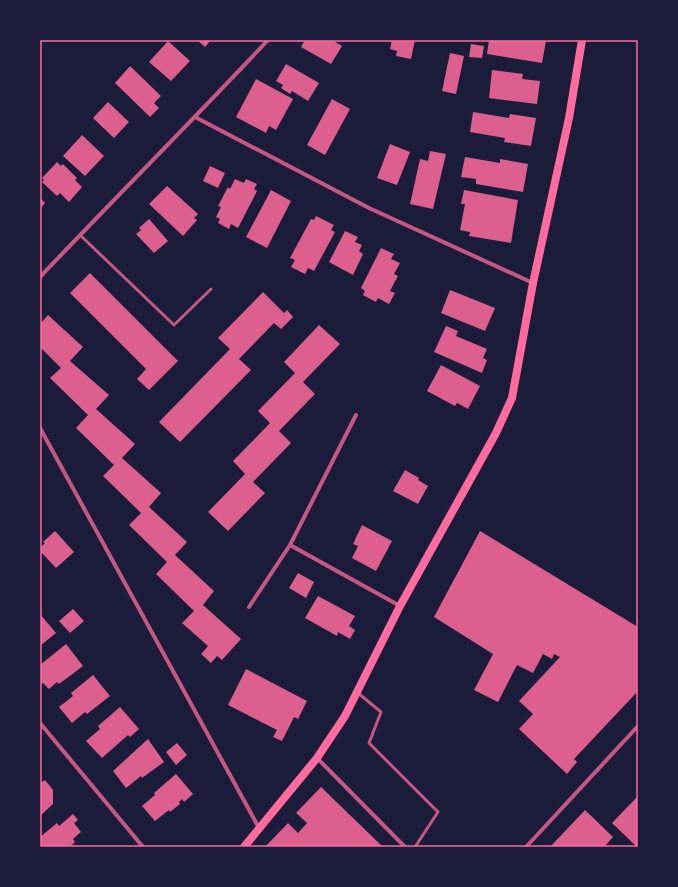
<svg xmlns="http://www.w3.org/2000/svg" width="678" height="887" font-family="Montserrat,sans-serif">
<rect width="100%" height="100%" fill="#1b1b3a"/>
<path fill="#dd5f8e" d="M197 40H211L205 47Z
M305 40H332L342 46 331 64 301 47Z
M392 40H415L411 59 396 56 397 51 390 49Z
M489 40H539L546 41 542 63 487 54Z
M168 41 190 61 171 81 149 62Z
M471 44 484 46 482 58 469 57Z
M450 53 464 56 456 94 442 91Z
M286 64 319 83 308 101 292 91 290 94 281 88 283 85 276 81Z
M130 66 161 96 154 103 159 108 150 117 115 83Z
M492 70 523 74 522 79 540 81 537 104 489 98Z
M256 79 293 99 276 130 269 126 266 133 236 117Z
M332 99 350 109 325 155 307 145Z
M108 102 129 122 114 138 93 118Z
M473 112 509 118 510 114 536 118 531 146 504 142 505 138 470 132Z
M82 135 104 156 85 176 63 156Z
M390 144 410 152 397 185 377 178Z
M430 151 446 154 433 209 410 204 420 159 428 161Z
M465 157 500 163V159L528 164 523 192 476 184V179L461 177Z
M57 162 61 166 63 164 77 178 75 180 82 187 69 202 60 193 57 196 42 182 44 180 42 178Z
M210 166 225 173 218 188 203 181Z
M235 179 244 183 246 179 257 184 254 189 257 191 238 228 231 224 229 229 218 223 220 219 216 217 221 207 218 206 228 187 230 189Z
M167 186 198 214 194 218 197 220 183 236 149 204Z
M271 190 291 201 267 248 246 237Z
M464 190 518 200 511 243 469 236 470 232 460 230 465 204H461Z
M40 198 45 203 40 209Z
M316 216 334 225 331 230 335 232 314 271 308 268 305 274 291 267 295 260 290 258 311 219 314 220Z
M149 219 168 241 154 253 136 234 141 230 139 228Z
M345 231 358 237 355 242 362 245 359 251 363 254 353 275 329 262Z
M381 248 394 254 391 259 400 263 394 274 398 276 390 291 395 293 389 304 378 298 376 302 363 295 365 291 361 288Z
M90 273 178 361 149 390 137 379 146 369 70 293Z
M450 290 495 308 485 331 441 313Z
M263 292 284 313 287 310 293 317 281 329 274 323 239 359 251 370 180 442 159 422 230 349 218 338Z
M48 315 83 347 70 361 109 395 96 409 135 444 122 458 161 493 149 507 187 542 175 555 214 591 203 605 241 639 222 660 217 656 211 663 201 654 208 646 182 623 194 611 156 574 167 562 129 525 141 513 103 476 114 465 76 428 88 415 50 378 61 368 40 347V324Z
M319 325 340 344 303 382 315 394 279 431 291 443 253 482 265 493 228 531 208 512 245 474 233 461 270 423 258 411 295 373 284 362Z
M446 326 458 331 456 336 487 349 483 358 487 360 482 373 434 352Z
M441 365 480 386 468 409 457 403 455 406 427 391Z
M405 470 419 478 418 480 428 486 418 504 393 491Z
M362 525 392 541 376 571 352 558 358 546 353 544Z
M55 531 74 552 56 568 40 551V548L45 543 43 542Z
M480 531 638 627V691L574 759 577 762 567 774 519 729 533 714 519 701 560 657 554 654 552 659 543 654 533 673 517 665 498 702 474 690 493 654 434 617Z
M298 573 314 582 306 598 289 588Z
M318 596 355 616 349 626 355 630 350 639 338 632 337 636 305 618Z
M73 609 84 621 70 633 59 621Z
M40 614 56 633 40 646Z
M66 644 83 666 59 684 57 682 49 689 43 683 40 685V665Z
M246 669 307 701 298 719 294 717 282 741 273 737 277 730 228 705Z
M93 675 110 696 87 714 85 712 72 723 59 707 73 696 71 693Z
M120 707 139 729 130 737 128 735 102 758 86 741 100 729 98 726Z
M148 739 164 762 142 778 141 776 126 788 113 771Z
M177 743 187 755 176 765 166 752Z
M176 774 193 794 184 802 182 799 179 802 180 804 170 812 169 810 155 821 142 806 155 795 154 793Z
M45 780 53 790V804L40 816V783Z
M321 787 383 847H265L288 823 298 833 307 823 296 813Z
M638 796V847H637L612 823Z
M585 810 613 837 604 847H550Z
M73 814 78 820 74 823 81 832 73 839 75 842 70 847H40V837L57 823 59 826Z"/>
<g fill="none" stroke-linecap="round" stroke-linejoin="round">
<path stroke="#c65784" stroke-width="3" d="M80 235 174 325 211 289
M358 693 381 712 369 743 438 812 415 847"/>
<path stroke="#c65784" stroke-width="4" d="M195 117 369 208 533 283
M40 277C115 198 193 120 268 40
M356 415 290 545 400 606
M40 428 259 828
M249 607 290 545
M40 723 143 847
M317 758 405 847
M526 847 638 726"/>
<path stroke="#ff6b9d" stroke-width="8" d="M244 847 317 758 345 716 400 606 496 433 512 398 533 283 569 118 582 40"/>
</g>
<rect width="678" height="887" fill="none" stroke="#1b1b3a" stroke-width="82"/>
<rect x="41" y="41" width="596" height="805" fill="none" stroke="#ff6b9d" stroke-width="1.5"/>
</svg>
